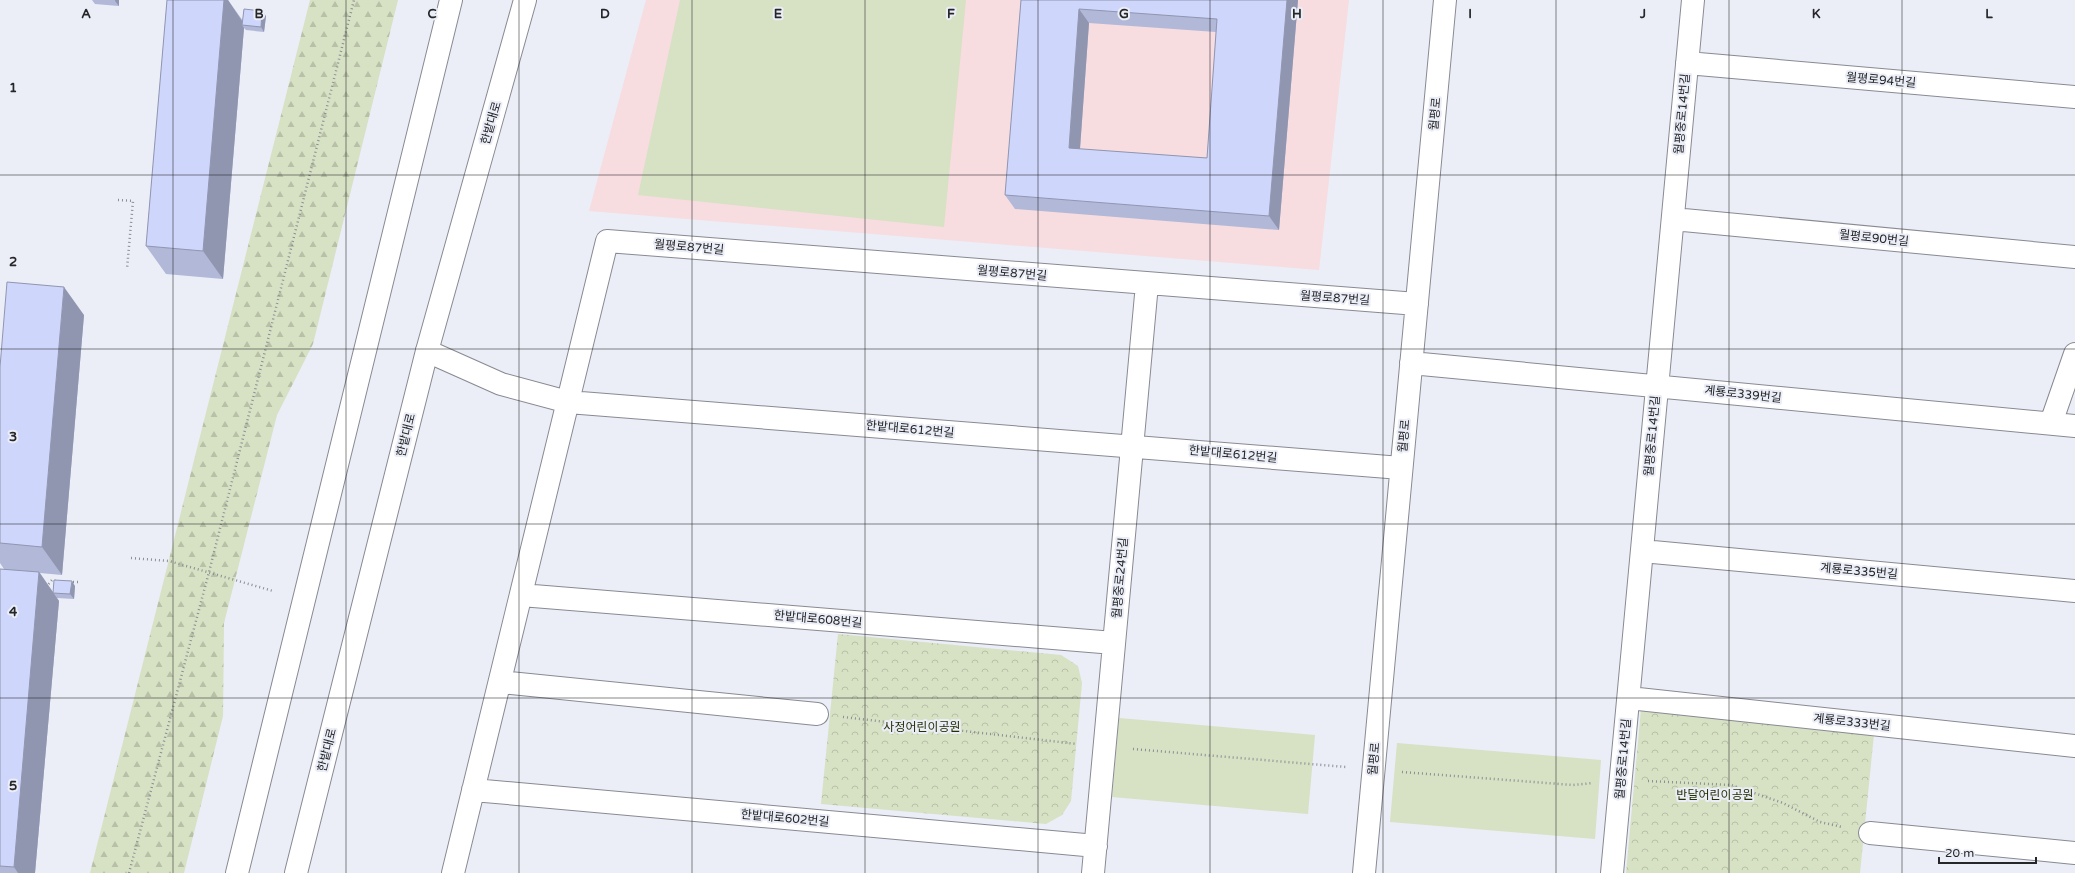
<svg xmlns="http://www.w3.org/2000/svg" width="2075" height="873" font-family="'Varela Round','Noto Sans KR',sans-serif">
<defs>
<pattern id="forest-firs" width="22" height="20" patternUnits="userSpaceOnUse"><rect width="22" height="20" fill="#d7e1c3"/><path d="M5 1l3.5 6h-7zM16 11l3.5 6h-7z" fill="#b8c1a8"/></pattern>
<pattern id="park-crowns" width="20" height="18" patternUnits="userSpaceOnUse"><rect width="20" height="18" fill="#d7e1c3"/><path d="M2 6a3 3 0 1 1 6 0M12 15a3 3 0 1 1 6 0" fill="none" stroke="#b8c1a8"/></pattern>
</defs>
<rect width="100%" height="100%" fill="#ebedf7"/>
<path fill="#f7dce0" d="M646 0H1349L1319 270 589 211Z"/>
<path fill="#d7e1c3" d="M680 0H966L944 227 638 195Z
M1119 718 1315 735 1308 814 1112 797Z
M1397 743 1601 760 1595 839 1390 822Z"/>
<path fill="url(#forest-firs)" d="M310 0H398L313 344 277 415 224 623 223 716 184 873H90Z"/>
<path fill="url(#park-crowns)" d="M838 634 1061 655 1078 666 1082 683 1071 801 1062 815 1046 824 821 804Z
M1641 709 1874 734 1860 873H1626Z"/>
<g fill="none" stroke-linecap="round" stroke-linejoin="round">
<defs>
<path id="street" d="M1687 63 2075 97
M1673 219 2075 257
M427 351 501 384 568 402 1401 468
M1411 363 2075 426
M2051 423 2075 354
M1642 551 2075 591
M521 595 1114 643
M500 682 817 714
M1629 698 2075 746
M473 790 1096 846
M1870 833 2075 853
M453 873 607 241 1417 304
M1093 873 1147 284
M1364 873 1445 0
M1612 873 1693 0"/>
<path id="primary" d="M237 873 451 0
M296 873 427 351 525 0"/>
</defs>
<use href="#street" stroke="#888a93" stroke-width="24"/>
<use href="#primary" stroke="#888a93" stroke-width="24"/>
<path stroke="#8c8e94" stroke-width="2.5" stroke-dasharray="1 3" stroke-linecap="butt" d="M118 200 133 201 127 269
M131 558 169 561 273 591
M69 582H81
M46 587 52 580 56 581
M843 717 1077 744
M1133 749 1346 767
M1402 772 1573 785 1593 783
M1648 781 1731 785 1783 803 1820 822 1842 827
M129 873 209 572 354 0"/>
<use href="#street" stroke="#fff" stroke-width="22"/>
<use href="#primary" stroke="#fff" stroke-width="22"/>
</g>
<path fill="#b1b8d8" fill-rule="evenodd" d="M92 0H119V6L95 4Z
M167 0H228L243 21 266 16 264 32 246 30 244 28 223 279 166 274 146 246Z
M1021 0H1298L1279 230 1015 209 1005 195ZM1089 23 1216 32 1207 158 1080 149Z
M84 315 62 575 40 573 53 592 75 586 74 599 57 598 59 601 35 873H0V569H4L0 563V367Z"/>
<path fill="#9096b0" d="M115 0H119V6L115 1Z
M224 0H228L244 24 242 25 244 28 223 279 203 251Z
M1287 0H1298L1279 230 1269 216Z
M1079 9 1089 23 1079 162 1069 148Z
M262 11 266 16 264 32 261 27Z
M64 287 84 315 62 575 42 547Z
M39 572 59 601 35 873H18L14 867Z
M72 581 75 586 74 599 70 594Z"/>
<path fill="#ced6fb" stroke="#9096b0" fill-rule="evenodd" d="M167 0H224L203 251 146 246Z
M1021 0H1287L1269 216 1005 195ZM1079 9 1217 19 1207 158 1069 148Z
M244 9 262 11 261 27 242 25Z
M7 282 64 287 42 547 0 543V367Z
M0 569 39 572 14 867 0 866Z
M54 580 72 581 70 594 53 593Z"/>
<path fill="none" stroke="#252629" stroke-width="1" stroke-opacity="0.55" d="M173 0V873M346 0V873M519 0V873M692 0V873M865 0V873M1038 0V873M1210 0V873M1383 0V873M1556 0V873M1729 0V873M1902 0V873M0 175H2075M0 349H2075M0 524H2075M0 698H2075"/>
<g text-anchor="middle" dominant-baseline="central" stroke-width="4" stroke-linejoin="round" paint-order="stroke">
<g font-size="12" fill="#252629" stroke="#ebedf7">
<text transform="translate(1881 80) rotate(5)">월평로94번길</text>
<text transform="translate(1435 114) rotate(-85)">월평로</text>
<text transform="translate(1682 114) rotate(-85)">월평중로14번길</text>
<text transform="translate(491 123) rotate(-74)">한밭대로</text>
<text transform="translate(1874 238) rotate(6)">월평로90번길</text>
<text transform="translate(689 247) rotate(5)">월평로87번길</text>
<text transform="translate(1012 273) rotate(5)">월평로87번길</text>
<text transform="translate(1335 298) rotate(4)">월평로87번길</text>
<text transform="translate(1743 394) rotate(6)">계룡로339번길</text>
<text transform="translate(910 429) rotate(5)">한밭대로612번길</text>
<text transform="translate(406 435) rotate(-76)">한밭대로</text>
<text transform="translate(1404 436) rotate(-85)">월평로</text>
<text transform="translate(1652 436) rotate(-85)">월평중로14번길</text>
<text transform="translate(1233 454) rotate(5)">한밭대로612번길</text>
<text transform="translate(1859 571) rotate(5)">계룡로335번길</text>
<text transform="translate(1120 578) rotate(-85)">월평중로24번길</text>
<text transform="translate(818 619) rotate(5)">한밭대로608번길</text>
<text transform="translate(1852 722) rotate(6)">계룡로333번길</text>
<text transform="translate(327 750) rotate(-76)">한밭대로</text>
<text transform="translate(1374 759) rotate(-85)">월평로</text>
<text transform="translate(1623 759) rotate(-85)">월평중로14번길</text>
<text transform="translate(785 818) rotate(5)">한밭대로602번길</text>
</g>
<g font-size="12" fill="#252f04" stroke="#ebedf7">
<text x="922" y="727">사정어린이공원</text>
<text x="1715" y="795">반달어린이공원</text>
</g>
</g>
<g font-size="13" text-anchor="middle" font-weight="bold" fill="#252629" stroke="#ebedf7" stroke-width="4" stroke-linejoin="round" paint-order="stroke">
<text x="86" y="18">A</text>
<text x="259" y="18">B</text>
<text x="432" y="18">C</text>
<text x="605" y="18">D</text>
<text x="778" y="18">E</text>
<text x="951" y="18">F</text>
<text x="1124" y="18">G</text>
<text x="1297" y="18">H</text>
<text x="1470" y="18">I</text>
<text x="1643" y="18">J</text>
<text x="1816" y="18">K</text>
<text x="1989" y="18">L</text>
<text x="13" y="92">1</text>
<text x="13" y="266">2</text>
<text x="13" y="441">3</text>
<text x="13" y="616">4</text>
<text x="13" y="790">5</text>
</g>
<path d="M1939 857v6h97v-6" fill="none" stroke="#252629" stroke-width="2"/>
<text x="1945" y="857" font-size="12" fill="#252629" stroke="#ebedf7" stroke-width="3" paint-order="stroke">20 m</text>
</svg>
